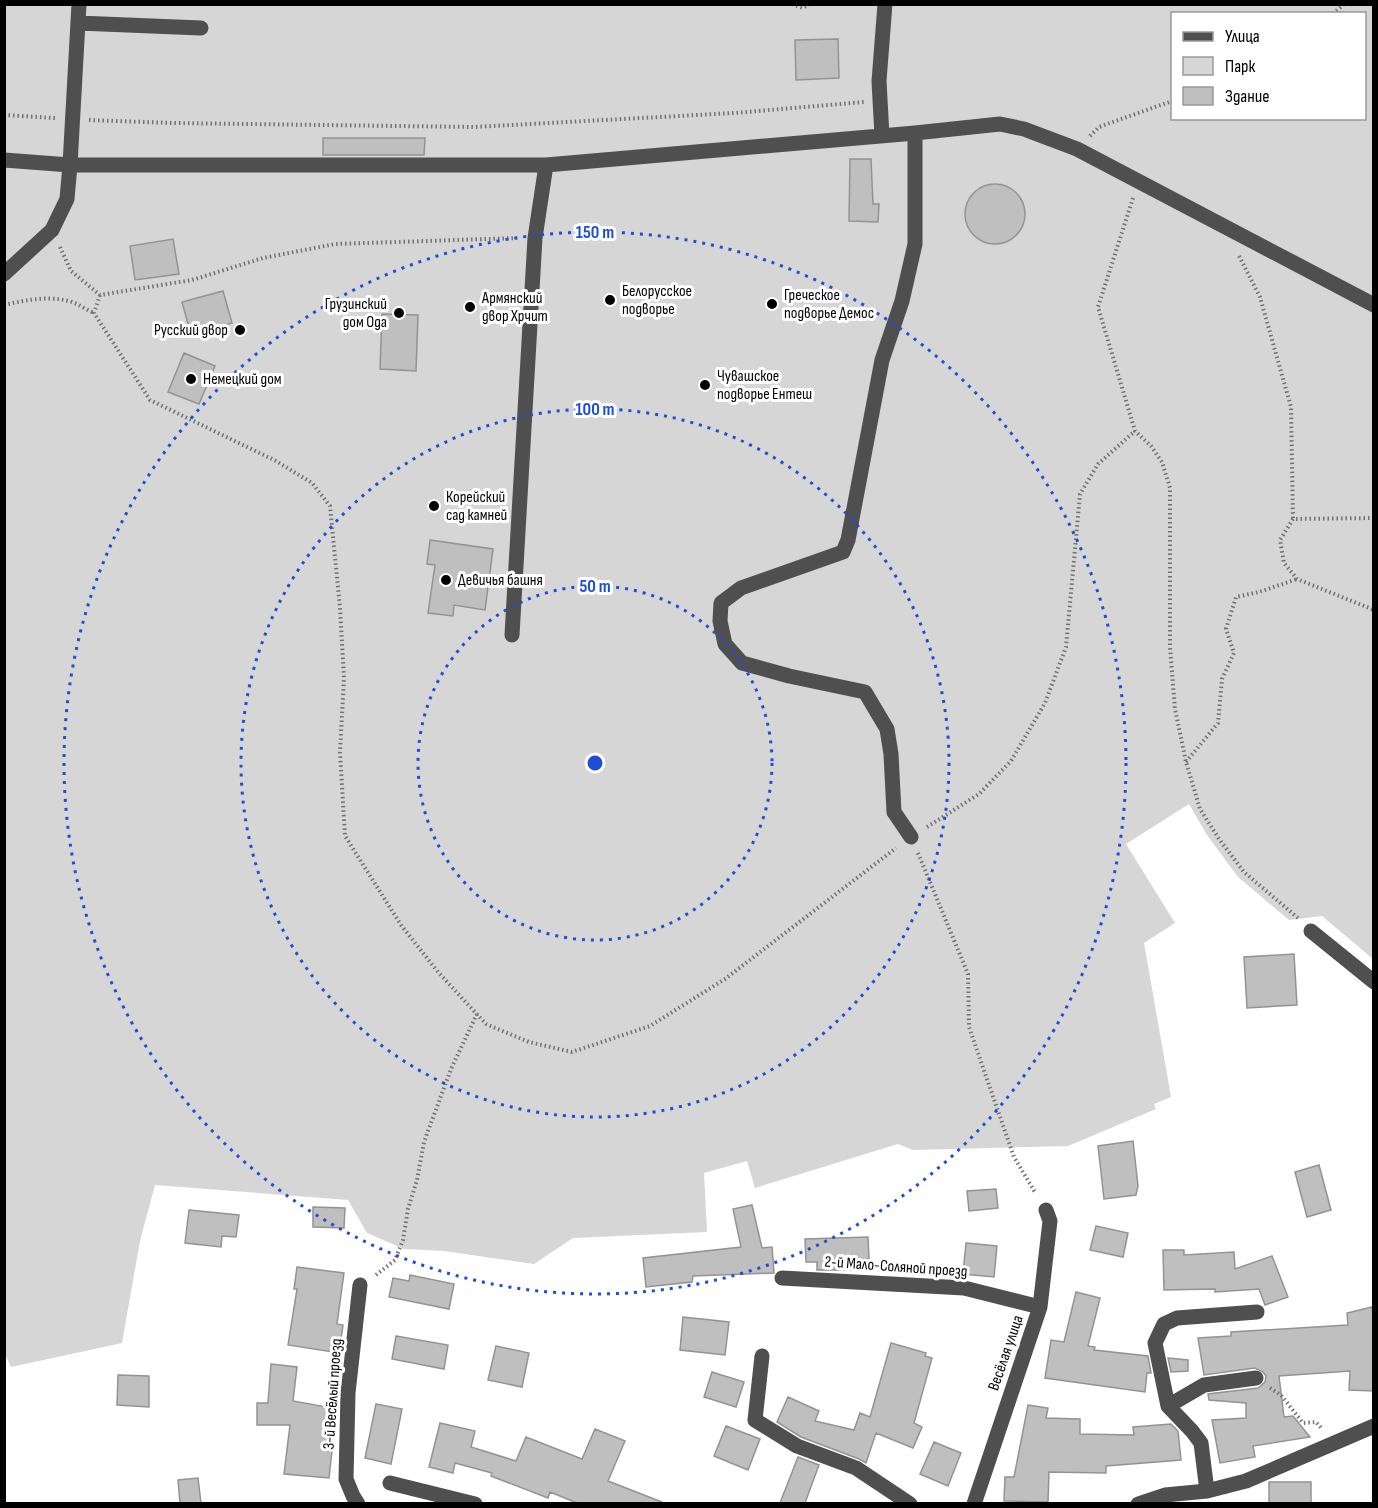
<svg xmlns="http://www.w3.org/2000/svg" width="1378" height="1508" font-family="'Sofia Sans Condensed',sans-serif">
<rect width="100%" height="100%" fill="#fff"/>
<path fill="#d6d6d6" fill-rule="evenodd" d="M4 5H1373V959L1322 916 1289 920 1238 877 1207 835 1189 804 1126 844 1175 923 1144 943 1171 1097 1154 1104 1156 1109 1068 1146 913 1150 898 1144 755 1188 747 1161 704 1173 707 1232 573 1238 534 1264 444 1251 404 1249 367 1233 348 1200 155 1185 140 1241 122 1343 11 1367 4 1352ZM1172 14H1364V118H1172Z"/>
<path fill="#bfbfbf" stroke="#939393" stroke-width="1.5" d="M838 39 839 78 796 80 795 40Z
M323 138H425L424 155H323Z
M850 159H871L873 204H879L878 222 849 221Z
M965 214a30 30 0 1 1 60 0a30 30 0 1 1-60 0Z
M173 239 179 274 135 280 130 246Z
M223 291 232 323 191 335 182 302Z
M382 314 418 315 416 371 380 369Z
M184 353 215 366 199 404 168 392Z
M430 540 493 549 485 610 454 605 453 616 428 613 435 565 427 564Z
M1294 954 1297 1005 1247 1008 1244 957Z
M1133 1141 1138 1186 1136 1195 1104 1199 1098 1146Z
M1319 1165 1331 1210 1307 1217 1295 1172Z
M996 1189 998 1208 969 1211 967 1191Z
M752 1205 762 1248 772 1247 774 1273 693 1276 692 1282 646 1287 643 1258 741 1247 733 1209Z
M313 1207 345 1208 344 1228 313 1227Z
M189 1210 239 1215 236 1237 222 1236 221 1247 185 1243Z
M1096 1226 1128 1233 1123 1257 1090 1250Z
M868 1237 869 1259H863L864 1270H817V1262H806L805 1239Z
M966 1243 997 1246 994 1277 963 1274Z
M1163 1250H1184V1255L1234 1252 1235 1269 1272 1256 1288 1297 1265 1305 1259 1289 1215 1292V1289L1164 1290Z
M297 1267 344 1273 337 1324 343 1325 339 1353 288 1345 297 1289H294Z
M410 1275 454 1284 449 1309 389 1297 393 1278 409 1281Z
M1076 1292 1100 1298 1088 1346 1095 1347 1094 1350 1148 1356 1151 1373H1147L1145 1392 1045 1378 1051 1340 1064 1342Z
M1372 1307 1374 1322V1391L1349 1390 1350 1371 1279 1376 1284 1417 1293 1416 1310 1437 1253 1446 1255 1457 1220 1463 1212 1420 1246 1418V1403L1209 1400 1208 1394 1258 1388 1265 1382 1266 1376 1263 1372 1255 1368 1204 1375 1198 1338 1231 1336V1332L1348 1325 1347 1313Z
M683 1317 729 1322 725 1355 680 1350Z
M396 1336 448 1345 444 1369 392 1359Z
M891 1343 926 1353 925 1356 932 1358 914 1423 922 1427 913 1448 876 1433 866 1463 859 1459 801 1437 777 1422 788 1397 819 1411 815 1421 854 1430 860 1413 870 1417Z
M496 1346 529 1353 522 1387 488 1380Z
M1168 1358 1188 1360V1371L1171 1372Z
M271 1364 297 1367 293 1401 332 1408 325 1451H332L329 1478 284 1474 290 1425H257V1403H268Z
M712 1372 744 1382 736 1407 704 1397Z
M118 1375 149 1376V1407L117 1405Z
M376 1404 402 1409 391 1464 365 1458Z
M1028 1405 1048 1408 1046 1418 1080 1419V1434L1134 1435 1133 1427 1171 1424 1178 1431 1181 1460 1106 1466V1473L1049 1472 1048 1502 1004 1501 1005 1477H1014Z
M440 1423 475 1431 471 1447 516 1461 526 1437 582 1459 595 1429 625 1441 608 1481 662 1502V1503H577L550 1492 548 1498 491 1476 492 1473 455 1463 453 1473 429 1467Z
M726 1426 760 1439 748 1470 714 1456Z
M934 1442 961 1453 948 1486 920 1474Z
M798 1457 819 1465 805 1503H780Z
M198 1478 201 1503H180L178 1480Z
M1269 1482H1311V1503H1269Z"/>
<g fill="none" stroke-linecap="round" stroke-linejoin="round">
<path stroke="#717171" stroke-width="4" stroke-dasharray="1.5 3" stroke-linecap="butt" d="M792 4 803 8 810 4
M1333 14 1344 4
M4 115 55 118
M89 120 172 123 474 127 734 113 864 102
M1090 136 1099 127 1172 101
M1133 198 1098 307 1135 431 1151 446 1162 462 1170 488V647L1175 709 1186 762 1200 809 1219 839 1244 872 1298 918
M60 247 71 271 100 295 192 280 263 258 335 244 517 238
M1239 256 1260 297 1291 407 1293 519
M100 295 94 313 150 400 276 461 312 483 330 506 340 608 344 678 340 752 345 836 401 925 438 972 486 1024 529 1042 572 1052 650 1026 725 979 896 848
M4 305C26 300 50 295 72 302 80 305 87 310 94 313
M1374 518 1293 519 1280 540 1284 563 1297 579 1374 610
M1186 762 1218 723 1222 679 1234 653 1226 629 1236 597 1259 592 1297 579
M927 827 979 794 1011 761 1045 703 1066 647 1080 494 1098 464 1135 431
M918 853 968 974 969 1027 1014 1157 1036 1194
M376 1275 395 1260 403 1240 408 1209 417 1180 424 1142 451 1069 477 1014
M1270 1388 1281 1395 1303 1423 1316 1422 1322 1429"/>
<path stroke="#4f4f4f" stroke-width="15" d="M78 23 201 28
M882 136 879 81 885 4
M4 160 70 165H546L915 133 1000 124 1024 129 1077 149 1374 305
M4 274 52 230 67 199 70 165 79 4
M512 635 535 238 546 165
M911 837 894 812 891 754 887 729 865 692 789 676 742 663 725 644 720 621 721 603 741 588 843 552 848 540 882 360 902 301 915 244V133
M1311 931 1374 982
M782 1278 964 1288 1040 1307
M762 1356 755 1420 797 1446 856 1468 910 1504
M1168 1406 1204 1385 1256 1378
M390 1483 475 1504
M1207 1491 1201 1443 1192 1431 1168 1406 1155 1343 1164 1324 1177 1318 1257 1312
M358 1504 353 1496 346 1479 348 1393 360 1285
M974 1504 1040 1307 1050 1221 1046 1210
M1138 1504 1165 1495 1207 1491 1246 1481 1374 1426"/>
</g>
<g fill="none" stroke="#1d4ed8" stroke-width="3" stroke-dasharray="3 6">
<circle cx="595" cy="763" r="177"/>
<circle cx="595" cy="763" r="354"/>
<circle cx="595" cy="763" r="531"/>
</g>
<g fill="#000" stroke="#fff" stroke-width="2">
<circle cx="610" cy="300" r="6"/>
<circle cx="772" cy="304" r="6"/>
<circle cx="470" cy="307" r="6"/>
<circle cx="399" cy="313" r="6"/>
<circle cx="240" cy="330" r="6"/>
<circle cx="191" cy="379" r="6"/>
<circle cx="705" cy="385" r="6"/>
<circle cx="434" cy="506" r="6"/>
<circle cx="446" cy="580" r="6"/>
</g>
<g text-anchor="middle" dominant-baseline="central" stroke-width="6" stroke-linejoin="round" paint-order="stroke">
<g font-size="16" fill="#000" stroke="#fff" text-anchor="start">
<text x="622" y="291">Белорусское<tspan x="622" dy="18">подворье</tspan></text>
<text x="784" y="295">Греческое<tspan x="784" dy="18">подворье Демос</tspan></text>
<text x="482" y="298">Армянский<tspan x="482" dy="18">двор Хрчит</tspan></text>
<text x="387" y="304" text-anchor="end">Грузинский<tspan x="387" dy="18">дом Ода</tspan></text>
<text x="228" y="330" text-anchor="end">Русский двор</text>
<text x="717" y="376">Чувашское<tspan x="717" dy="18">подворье Ентеш</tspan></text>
<text x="203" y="379">Немецкий дом</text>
<text x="446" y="497">Корейский<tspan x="446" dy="18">сад камней</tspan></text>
<text x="458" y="580">Девичья башня</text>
</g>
<g font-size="16" fill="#000" stroke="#fff">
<text transform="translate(896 1267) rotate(4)">2-й Мало-Соляной проезд</text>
<text transform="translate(1006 1353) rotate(-71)">Весёлая улица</text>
<text transform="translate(333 1394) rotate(-86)">3-й Весёлый проезд</text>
</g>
</g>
<circle cx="595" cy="763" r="9" fill="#1d4ed8" stroke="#fff" stroke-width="3"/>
<g font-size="18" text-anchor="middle" font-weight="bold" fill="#1d4ed8" stroke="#fff" stroke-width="6" stroke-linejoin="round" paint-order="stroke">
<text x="595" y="238">150 m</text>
<text x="595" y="415">100 m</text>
<text x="595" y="592">50 m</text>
</g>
<rect width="1378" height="1508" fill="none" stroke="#000000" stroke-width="12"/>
<rect x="1171" y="12" width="195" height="108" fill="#ffffff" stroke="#999999" stroke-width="1.5"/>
<rect x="1183" y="32" width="30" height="9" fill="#4f4f4f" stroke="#999999" stroke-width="1.5"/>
<text x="1225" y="42" font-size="18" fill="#000000">Улица</text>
<rect x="1183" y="57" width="30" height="18" fill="#d6d6d6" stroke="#999999" stroke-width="1.5"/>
<text x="1225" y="72" font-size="18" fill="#000000">Парк</text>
<rect x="1183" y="87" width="30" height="18" fill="#bfbfbf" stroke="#999999" stroke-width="1.5"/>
<text x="1225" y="102" font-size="18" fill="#000000">Здание</text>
</svg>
